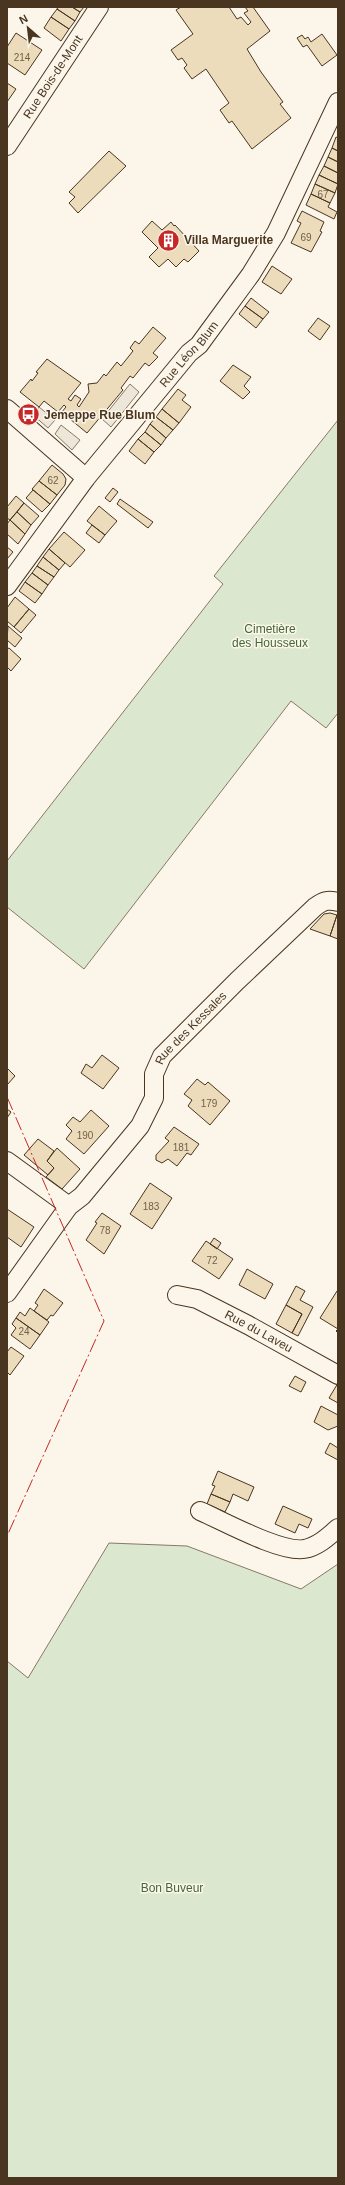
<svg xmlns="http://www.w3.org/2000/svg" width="345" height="2185" font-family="Helvetica,sans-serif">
<rect width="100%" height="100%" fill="#fbf6e9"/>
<path fill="#dce7d0" stroke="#887966" d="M338 420V713L326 728 291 701 84 969 7 907V861L223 584 214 576Z
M109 1543 187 1546 301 1589 338 1564V2178H7V1661L28 1678Z"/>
<path fill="#ede7d9" stroke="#887966" d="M130 384 139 392 111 427 102 419Z
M39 407 55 420 48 428 33 415Z
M61 425 80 440 72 450 55 434Z"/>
<path fill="#ecdcbc" stroke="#4a3520" d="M58 7H72L80 12 75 21 57 9Z
M72 7H84L80 12Z
M181 7H229L237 19 241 17 248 25 251 22 244 13 248 11 245 7H253L270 31 247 49 261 72 283 102 280 104 291 118 252 149 232 121 229 123 220 110 229 103 206 69 192 79 184 68 187 65 182 58 178 60 171 50 193 34 176 10Z
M57 9 75 21 69 29 51 17Z
M51 17 69 29 61 41 44 28Z
M16 33 42 50 25 75 7 63V47Z
M322 34 337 55 322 66 307 45 303 47 297 38 302 35 305 39 308 37 311 42Z
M7 83 16 89 7 102Z
M336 137 338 138V151L332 148Z
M332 148 338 151V162L328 157Z
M109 151 126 166 78 213 69 203 75 197 69 192Z
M328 157 338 162V173L324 166Z
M324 166 338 173V184L319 175Z
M319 175 338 184 335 193 315 184Z
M315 184 335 193 330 203 311 194Z
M311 194 330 203 328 207 337 212 334 219 306 205Z
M302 211 324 222 320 231 322 232 311 252 291 243 301 223 297 221Z
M152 221 162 230 171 222 174 226 175 225 199 251 188 262 184 259 176 267 168 259 159 267 149 257 158 248 142 232Z
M272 266 292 279 281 294 262 282Z
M251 298 269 312 263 319 245 306Z
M245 306 263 319 256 328 239 314Z
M318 318 330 326 320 340 308 331Z
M153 327 166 338 153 353 158 357 149 366 145 363 133 378 130 376 121 388 123 390 87 433 70 419 74 414 71 411 67 417 61 413 66 407 64 405 58 412 44 401 39 407 20 392 31 379 32 381 38 373 36 372 47 359 81 383 68 399 71 401 75 395 81 399 77 405 79 407 89 392 88 384 97 383 104 374 106 376 117 362 121 366 133 351 130 348 135 341 139 344Z
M233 365 251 377 244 386 250 392 243 399 220 381Z
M178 389 186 395 182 400 191 407 179 423 162 409Z
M162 409 179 423 173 430 156 417Z
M156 417 173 430 166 438 150 424Z
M150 424 166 438 161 445 145 432Z
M145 432 161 445 154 452 138 439Z
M138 439 154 452 145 464 129 451Z
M52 465 63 474 66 479 65 485 57 495 39 481Z
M39 481 57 495 50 504 32 489Z
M113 488 118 492 110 502 105 498Z
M33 490 50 504 42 512 26 498Z
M16 496 24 503 10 520 7 518V507Z
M120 499 153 522 148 528 117 504Z
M24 503 39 516 31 525 17 512Z
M99 506 117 521 105 535 87 521Z
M17 512 31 525 25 534 10 520Z
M10 520 25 534 18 544 7 534V524Z
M92 525 105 535 99 543 86 533Z
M64 532 85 550 70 567 49 549Z
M7 547 13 552 7 559Z
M49 549 65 563 59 570 43 557Z
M43 557 59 570 54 577 37 566Z
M37 566 54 577 48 585 32 573Z
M32 573 48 585 42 594 25 582Z
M25 582 42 594 35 603 19 591Z
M15 597 29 609 14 627 7 621V608Z
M29 609 36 615 21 633 14 627Z
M8 626 22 638 15 647 7 640Z
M9 648 21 659 11 671 7 667V649Z
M330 913 337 915 330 936 310 929 324 914Z
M337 915H338V939L330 936Z
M102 1055 119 1068 103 1089 81 1073 86 1064 92 1068Z
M7 1068 15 1076 7 1085Z
M197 1079 205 1085 208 1082 230 1101 210 1125 188 1106 192 1100 184 1094Z
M7 1109 11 1112 7 1118Z
M91 1110 109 1126 84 1154 66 1139 72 1131 66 1125 73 1117 80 1122Z
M174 1127 199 1144 191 1155 187 1153 177 1166 168 1159 162 1163 156 1160V1155L169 1141 165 1138Z
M38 1139 54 1151 47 1161 54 1168 48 1175 24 1155Z
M57 1148 80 1169 62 1189 46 1177 54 1168 47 1161Z
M150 1183 172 1198 152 1229 130 1214Z
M7 1209 34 1227 21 1247 7 1237Z
M102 1213 121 1226 104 1254 86 1240 97 1223 95 1222Z
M214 1238 221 1243 217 1249 210 1244Z
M206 1241 233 1259 219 1279 192 1261Z
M247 1269 273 1284 265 1299 239 1285Z
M296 1286 305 1291 300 1300 313 1307 298 1336 292 1333 302 1314 286 1305Z
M44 1289 63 1303 53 1316 51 1315 47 1320 34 1311 38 1305 35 1303Z
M337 1291 338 1292V1333L336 1331 338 1329 320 1318Z
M286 1305 302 1314 292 1333 276 1324Z
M30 1308 49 1322 40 1335 16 1318 20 1312 25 1316Z
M16 1318 40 1335 30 1349 11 1335 16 1328 12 1324Z
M11 1347 24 1356 10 1375 7 1372V1352Z
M295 1376 306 1382 301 1392 289 1386Z
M338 1383V1403L329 1398Z
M321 1406 338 1415V1426L328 1430 314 1422Z
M330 1443 338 1448V1460L325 1453Z
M218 1471 254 1487 248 1501 233 1494 230 1502 211 1494 215 1486 212 1485Z
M211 1494 230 1502 225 1512 207 1504Z
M283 1506 312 1519 308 1528 299 1524 295 1533 275 1524Z"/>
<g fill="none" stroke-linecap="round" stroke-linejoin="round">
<defs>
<g id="minor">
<path id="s1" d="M7 146 99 7"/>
<path d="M7 409 86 478"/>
<path id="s2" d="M7 586 86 478 189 353 199 345 251 274 276 233 338 102"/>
<path d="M7 1161 69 1206"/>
<path id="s3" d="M7 1293 69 1206 82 1196 140 1126 154 1098V1074L162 1056 237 981 315 907C323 901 328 899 338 902"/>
<path id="s4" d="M177 1295 197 1299 248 1325 338 1375"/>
<path d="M200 1511C223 1521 281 1553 304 1549 317 1547 328 1537 338 1528"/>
</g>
</defs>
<use href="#minor" stroke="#4a3520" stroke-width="20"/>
<use href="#minor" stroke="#fbf6e9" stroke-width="18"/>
<path stroke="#c62828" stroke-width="1" stroke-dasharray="14 3 2 3" stroke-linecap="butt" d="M7 1097 104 1321 7 1536"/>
</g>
<defs>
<symbol id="building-disc" viewBox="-11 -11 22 22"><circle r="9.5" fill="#c62828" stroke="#fbf6e9"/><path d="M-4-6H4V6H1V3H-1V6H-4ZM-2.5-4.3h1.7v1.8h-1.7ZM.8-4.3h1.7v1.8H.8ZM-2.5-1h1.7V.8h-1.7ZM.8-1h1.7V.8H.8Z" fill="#fff"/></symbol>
<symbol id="bus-disc" viewBox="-11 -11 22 22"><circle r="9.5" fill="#c62828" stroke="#fbf6e9"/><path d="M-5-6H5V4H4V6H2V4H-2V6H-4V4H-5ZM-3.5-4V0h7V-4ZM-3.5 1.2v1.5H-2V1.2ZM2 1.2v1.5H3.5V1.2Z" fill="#fff"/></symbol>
</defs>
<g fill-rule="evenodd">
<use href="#building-disc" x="156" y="228" width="25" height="25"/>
<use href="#bus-disc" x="16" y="402" width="25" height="25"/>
</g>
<g text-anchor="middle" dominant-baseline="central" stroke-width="3" stroke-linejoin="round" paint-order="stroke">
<g font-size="10" fill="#725f47">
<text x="22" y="57">214</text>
<text x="323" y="194">67</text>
<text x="306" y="237">69</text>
<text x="53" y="480">62</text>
<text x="209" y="1103">179</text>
<text x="85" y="1135">190</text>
<text x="181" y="1147">181</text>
<text x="151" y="1206">183</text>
<text x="105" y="1230">78</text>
<text x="212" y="1260">72</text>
<text x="24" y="1331">24</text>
</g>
<g font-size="12" fill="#4a3520" stroke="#fbf6e9">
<text stroke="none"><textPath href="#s1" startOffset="83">Rue Bois-de-Mont</textPath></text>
<text stroke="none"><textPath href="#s2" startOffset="295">Rue Léon Blum</textPath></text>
<text stroke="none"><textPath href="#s3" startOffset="329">Rue des Kessales</textPath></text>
<text stroke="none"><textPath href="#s4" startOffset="90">Rue du Laveu</textPath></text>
</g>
<g font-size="12" font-weight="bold" fill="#4a3520" stroke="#fbf6e9" text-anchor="start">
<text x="184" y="240">Villa Marguerite</text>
<text x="44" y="415">Jemeppe Rue Blum</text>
</g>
<g font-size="12" fill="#436837" stroke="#fbf6e9">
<text x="270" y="629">Cimetière<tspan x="270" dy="14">des Housseux</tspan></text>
<text x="172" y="1888">Bon Buveur</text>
</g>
</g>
<rect width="345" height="2185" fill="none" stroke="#4a3520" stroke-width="16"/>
<g transform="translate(28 28) rotate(332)" stroke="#fbf6e9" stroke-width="3" paint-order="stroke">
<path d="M0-3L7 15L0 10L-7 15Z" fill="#4a3520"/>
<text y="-6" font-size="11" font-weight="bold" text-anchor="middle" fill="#4a3520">N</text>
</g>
</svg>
